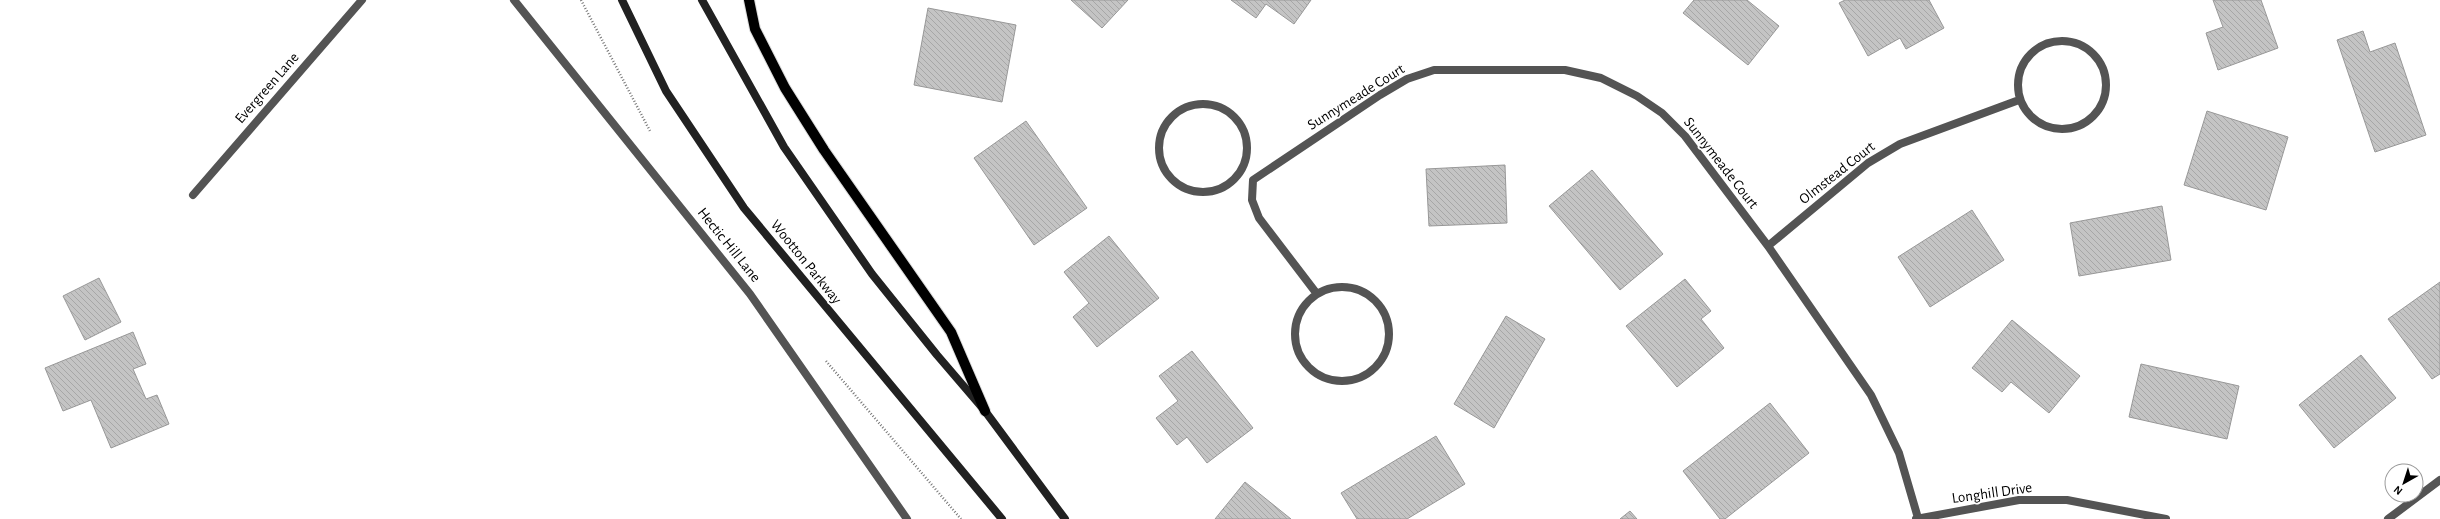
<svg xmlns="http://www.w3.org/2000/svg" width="2440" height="519" font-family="'Alegreya Sans',sans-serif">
<defs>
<pattern id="building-back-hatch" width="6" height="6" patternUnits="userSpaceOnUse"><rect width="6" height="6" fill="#c4c4c4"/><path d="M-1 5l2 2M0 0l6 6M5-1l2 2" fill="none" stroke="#a7a7a7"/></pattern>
</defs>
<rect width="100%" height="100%" fill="#fff"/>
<path fill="url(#building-back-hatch)" stroke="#989898" d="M1071 0H1128L1102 28Z
M1231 0H1311L1294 24 1266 4 1256 18Z
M1694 0H1747L1779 26 1748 65 1683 13Z
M1845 0H1929L1944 28 1906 49 1900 38 1868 56 1839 3Z
M2213 0H2261L2278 48 2218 70 2206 33 2223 27Z
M928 8 1016 25 1002 102 914 85Z
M2363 31 2370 52 2395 43 2426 135 2375 152 2337 40Z
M2207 111 2288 137 2266 210 2184 185Z
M1026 121 1087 208 1034 245 974 158Z
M1505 165 1507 223 1429 226 1426 169Z
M1592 170 1663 254 1620 290 1549 206Z
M2162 206 2171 260 2079 276 2070 223Z
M1972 210 2004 260 1930 307 1898 257Z
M1109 236 1159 298 1097 347 1073 317 1089 303 1064 272Z
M99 278 121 322 85 340 63 296Z
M1685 279 1711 311 1701 319 1724 348 1677 387 1626 326Z
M2440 282V374L2432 379 2388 319Z
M1506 316 1545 339 1494 428 1454 404Z
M2012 320 2080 376 2049 413 2011 382 2002 392 1972 368Z
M133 332 146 364 133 369 146 399 157 395 169 424 111 448 91 400 63 411 45 368Z
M1192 351 1253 428 1207 463 1187 437 1177 445 1156 418 1178 401 1159 376Z
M2361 355 2396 398 2334 448 2299 405Z
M2141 364 2239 386 2227 439 2129 417Z
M1770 403 1809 453 1725 519H1720L1683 471Z
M1436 436 1465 484 1407 519H1357L1341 493Z
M1245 482 1291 519H1215Z
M1630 511 1637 519H1620Z"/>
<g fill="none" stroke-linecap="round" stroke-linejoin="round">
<defs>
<path id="primary" d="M749 0 755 29 785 88 824 150 951 332 985 411"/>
</defs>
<use href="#primary" stroke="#dbdbdb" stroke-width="12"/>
<path stroke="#767676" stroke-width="2.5" stroke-dasharray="1 2" stroke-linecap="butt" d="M581 0 650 131
M826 361 961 519"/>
<path stroke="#545454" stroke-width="8" d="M514 0 750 294 907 519
M2018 85a44 44 0 1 1 88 0a44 44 0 1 1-88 0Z
M1159 148a44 44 0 1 1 88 0a44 44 0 1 1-88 0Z
M193 195 362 0
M1768 246 1868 163 1900 144 2019 100
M1295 334a47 47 0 1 1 94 0a47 47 0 1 1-94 0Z
M1317 294 1259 218 1252 200 1253 180 1380 95 1407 79 1434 70H1565L1601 78 1637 96 1662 113 1685 136 1768 246 1871 395 1899 453 1918 518
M1916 519 2019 500H2067L2166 519
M2388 519 2440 480"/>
<path stroke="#212121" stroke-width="8" d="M622 0 666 91 744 208 1002 519
M702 0 784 147 872 274 937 355 985 411 1065 519"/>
<use href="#primary" stroke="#000" stroke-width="10"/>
</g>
<g text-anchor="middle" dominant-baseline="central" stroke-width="3.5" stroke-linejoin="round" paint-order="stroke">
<g font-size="15" fill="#000" stroke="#fff">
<text transform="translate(267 88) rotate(-49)">Evergreen Lane</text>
<text transform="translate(1356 97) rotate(-32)">Sunnymeade Court</text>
<text transform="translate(1721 163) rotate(52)">Sunnymeade Court</text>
<text transform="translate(1837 173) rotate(-38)">Olmstead Court</text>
<text transform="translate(729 245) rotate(51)">Hectic Hill Lane</text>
<text transform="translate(806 262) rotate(51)">Wootton Parkway</text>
<text transform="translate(1992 493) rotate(-8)">Longhill Drive</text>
</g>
</g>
<g transform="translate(2404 483) rotate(219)"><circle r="19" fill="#ffffff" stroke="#999999"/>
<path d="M0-3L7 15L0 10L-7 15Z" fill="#000000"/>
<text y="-6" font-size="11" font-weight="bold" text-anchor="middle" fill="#000000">N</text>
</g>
</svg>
